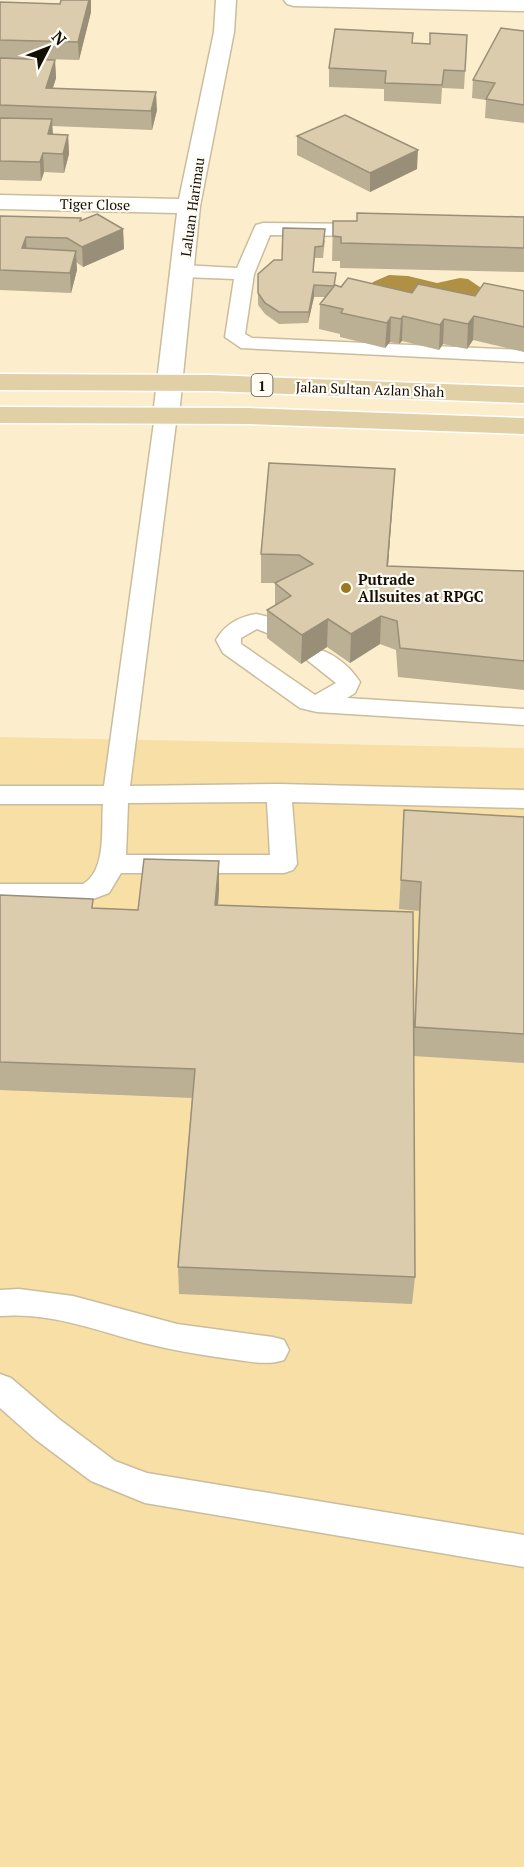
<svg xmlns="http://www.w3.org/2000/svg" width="524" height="1867" font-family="'PT Serif',serif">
<rect width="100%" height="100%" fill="#fceecd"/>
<path fill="#f7dfa6" d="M0 737 524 748V1867H0Z"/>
<path fill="#b09143" d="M389 275 408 276 437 283 460 278 468 279 487 292 475 302 369 287 373 282Z"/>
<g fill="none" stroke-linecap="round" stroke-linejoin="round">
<defs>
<path id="lane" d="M263 223 370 224 377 226 379 230 377 234 370 236 270 235 254 274 245 334 252 338 524 350V362L241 348 225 337 234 279 183 277 176 275 173 271 176 267 183 265 237 268 254 229 256 225Z
M166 409 173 411 177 415 130 786 279 784 524 790V808L292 802 297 864 293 870 284 873H121L109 893 85 902H0V884H83C107 870 101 828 103 804H0V786H104L155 415 159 411ZM267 802 270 855H126L128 803Z
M256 614 278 619 292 631 288 636 280 638 257 629 241 638V644L315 695 336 683 307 660 303 655 307 650C326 645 350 666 360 682L355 693 347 698 524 709V725L317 712 300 708 223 653 216 640C225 624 239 617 256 614Z
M19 1289 73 1296 177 1324 273 1337 284 1340 289 1350 284 1360C267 1366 248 1361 230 1359 201 1355 172 1350 144 1343 95 1330 51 1312 0 1316V1290Z
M0 1374 11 1378 59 1419 115 1461 147 1473 524 1535V1567L145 1503 91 1481 35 1439 0 1408Z"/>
<path id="street" d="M216 0H236L234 32 200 206 179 415 175 420 166 423 157 420 153 415 177 213 0 209V195L179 199 214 32Z
M284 0H524V11L294 6 287 4Z"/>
<path id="primary" d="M0 374 211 375 524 387V403L211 391 0 390Z
M0 407 249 408 524 418V434L249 424 0 423Z"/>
</defs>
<use href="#lane" stroke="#cabd9d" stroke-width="3"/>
<use href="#street" stroke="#cabd9d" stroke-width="3"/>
<use href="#primary" stroke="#fff" stroke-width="3"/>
<use href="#lane" fill="#fff" fill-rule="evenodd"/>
<use href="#street" fill="#fff" fill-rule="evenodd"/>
<use href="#primary" fill="#e1d0a6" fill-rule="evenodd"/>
</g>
<path fill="#bbaf94" d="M61 0H91V12L79 60 8 58 55 60 56 78 53 88 157 110 152 130 52 126 53 134 68 135 69 154 64 173 44 172 41 181 0 180V2L60 4Z
M524 31V123L485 118 486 100 472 98 473 80Z
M467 35 464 89 442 88 441 104 384 101V89L329 87V68L412 43 430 44Z
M297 136 417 169 370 192 297 155Z
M0 216 81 218V221L123 229 124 249 83 267 76 262 77 270 71 293 0 290Z
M524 217V272L340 268V261H332L333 221H357Z
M325 240 323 258H315L313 272 335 285 341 287 412 293 475 296 524 291V352L473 340 467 349 443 344 439 350 402 341 399 344 390 342 385 348 340 337V334L319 329 320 304 325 297H314L308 323 279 324 265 314 258 305V274L282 260Z
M395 469 388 566 524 571V690L398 677 396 650 380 644 350 663 327 647 301 664 267 638V610L275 605V583H276H261V554Z
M524 817V1063L413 1056 415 1277 412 1304 179 1294 178 1267 192 1098 0 1090V895L94 908 138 910 219 861V890L218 905 413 1050 419 911 399 909 403 839Z"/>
<path fill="#998f78" d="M89 0H91V12L79 60 78 42Z
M55 60 56 78 47 106 46 88Z
M156 92 157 110 152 130 151 111Z
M52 119 53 138 48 134Z
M68 135 69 154 64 173 63 154Z
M418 150 417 169 370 192V173Z
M43 153 44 172 41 181 40 162Z
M123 229 124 249 83 267 82 247Z
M26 237 27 257 22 248Z
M76 251 77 270 71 293 70 273Z
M314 285V297L308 323 309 312Z
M403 316 402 341 399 344 401 319Z
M474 316 473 340 467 349 468 324Z
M391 317 390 342 385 348 387 323Z
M444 319 443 344 439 350 440 325Z
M395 469 393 497 386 594 387 566Z
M381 616 380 644 350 663 351 634Z
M328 619 327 647 301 664 302 635Z
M219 861V890L216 934 215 905Z"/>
<path fill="#daccac" stroke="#998f78" stroke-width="1.5" d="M61 0H89L78 42 0 40V2L60 4Z
M501 28 524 31V105L486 99 495 83 473 80Z
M335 29 413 33 412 43 430 44V33L467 35 465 71 444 70 442 85 385 83 386 71 329 68Z
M0 58 55 60 46 88 156 92 151 111 0 105Z
M345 115 418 150 370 173 297 136Z
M0 118 52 119 48 134 68 135 63 154 43 153 40 162 0 161Z
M357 213 524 217V248L341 243V237L333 236V221H357Z
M97 214 123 229 82 247 67 238 26 237 22 248 76 251 70 273 0 270V216L81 218 80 221Z
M283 228 325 229 323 246 315 247 313 272 336 273 334 286 314 285 309 312H279L265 303 258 293V274L274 260H282Z
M348 278 412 293 418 284 475 296 484 283 524 291V327L474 316 468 324 444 319 440 325 403 316 401 319 391 317 387 323 341 313 343 309 320 304 335 285 341 287Z
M269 463 395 469 387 566 524 571V661L400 648 397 621 381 616 351 634 328 619 302 635 267 610 291 596 275 583 313 564 299 555 261 554Z
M404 810 524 817V1034L415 1027 421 882 401 880Z
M144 859 219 861 215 905 413 912 415 1277 178 1267 195 1069 0 1062V895L93 899 92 908 138 910Z"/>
<circle fill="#987821" stroke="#fffcf5" stroke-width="2" cx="346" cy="588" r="6"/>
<g text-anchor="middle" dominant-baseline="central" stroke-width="4.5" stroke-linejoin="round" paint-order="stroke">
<g font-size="14" fill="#140f05" stroke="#fffcf5">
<text transform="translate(95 204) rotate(1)">Tiger Close</text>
<text transform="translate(192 207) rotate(-82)">Laluan Harimau</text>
<text transform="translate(370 389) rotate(2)">Jalan Sultan Azlan Shah</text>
</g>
<rect fill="#fffcf5" stroke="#5a564d" stroke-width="1.5" x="251.5" y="374" width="21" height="22" rx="4.5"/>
<g font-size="14" font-weight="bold" fill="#140f05">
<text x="262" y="385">1</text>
</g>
<g font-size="15" font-weight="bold" fill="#140f05" stroke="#fffcf5" text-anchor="start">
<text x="358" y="579">Putrade<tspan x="358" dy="17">Allsuites at RPGC</tspan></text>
</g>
</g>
<g transform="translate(48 48) rotate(48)" stroke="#fffcf5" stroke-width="4.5" paint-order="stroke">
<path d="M0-4.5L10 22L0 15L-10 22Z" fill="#140f05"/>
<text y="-9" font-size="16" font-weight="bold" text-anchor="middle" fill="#140f05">N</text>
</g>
</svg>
